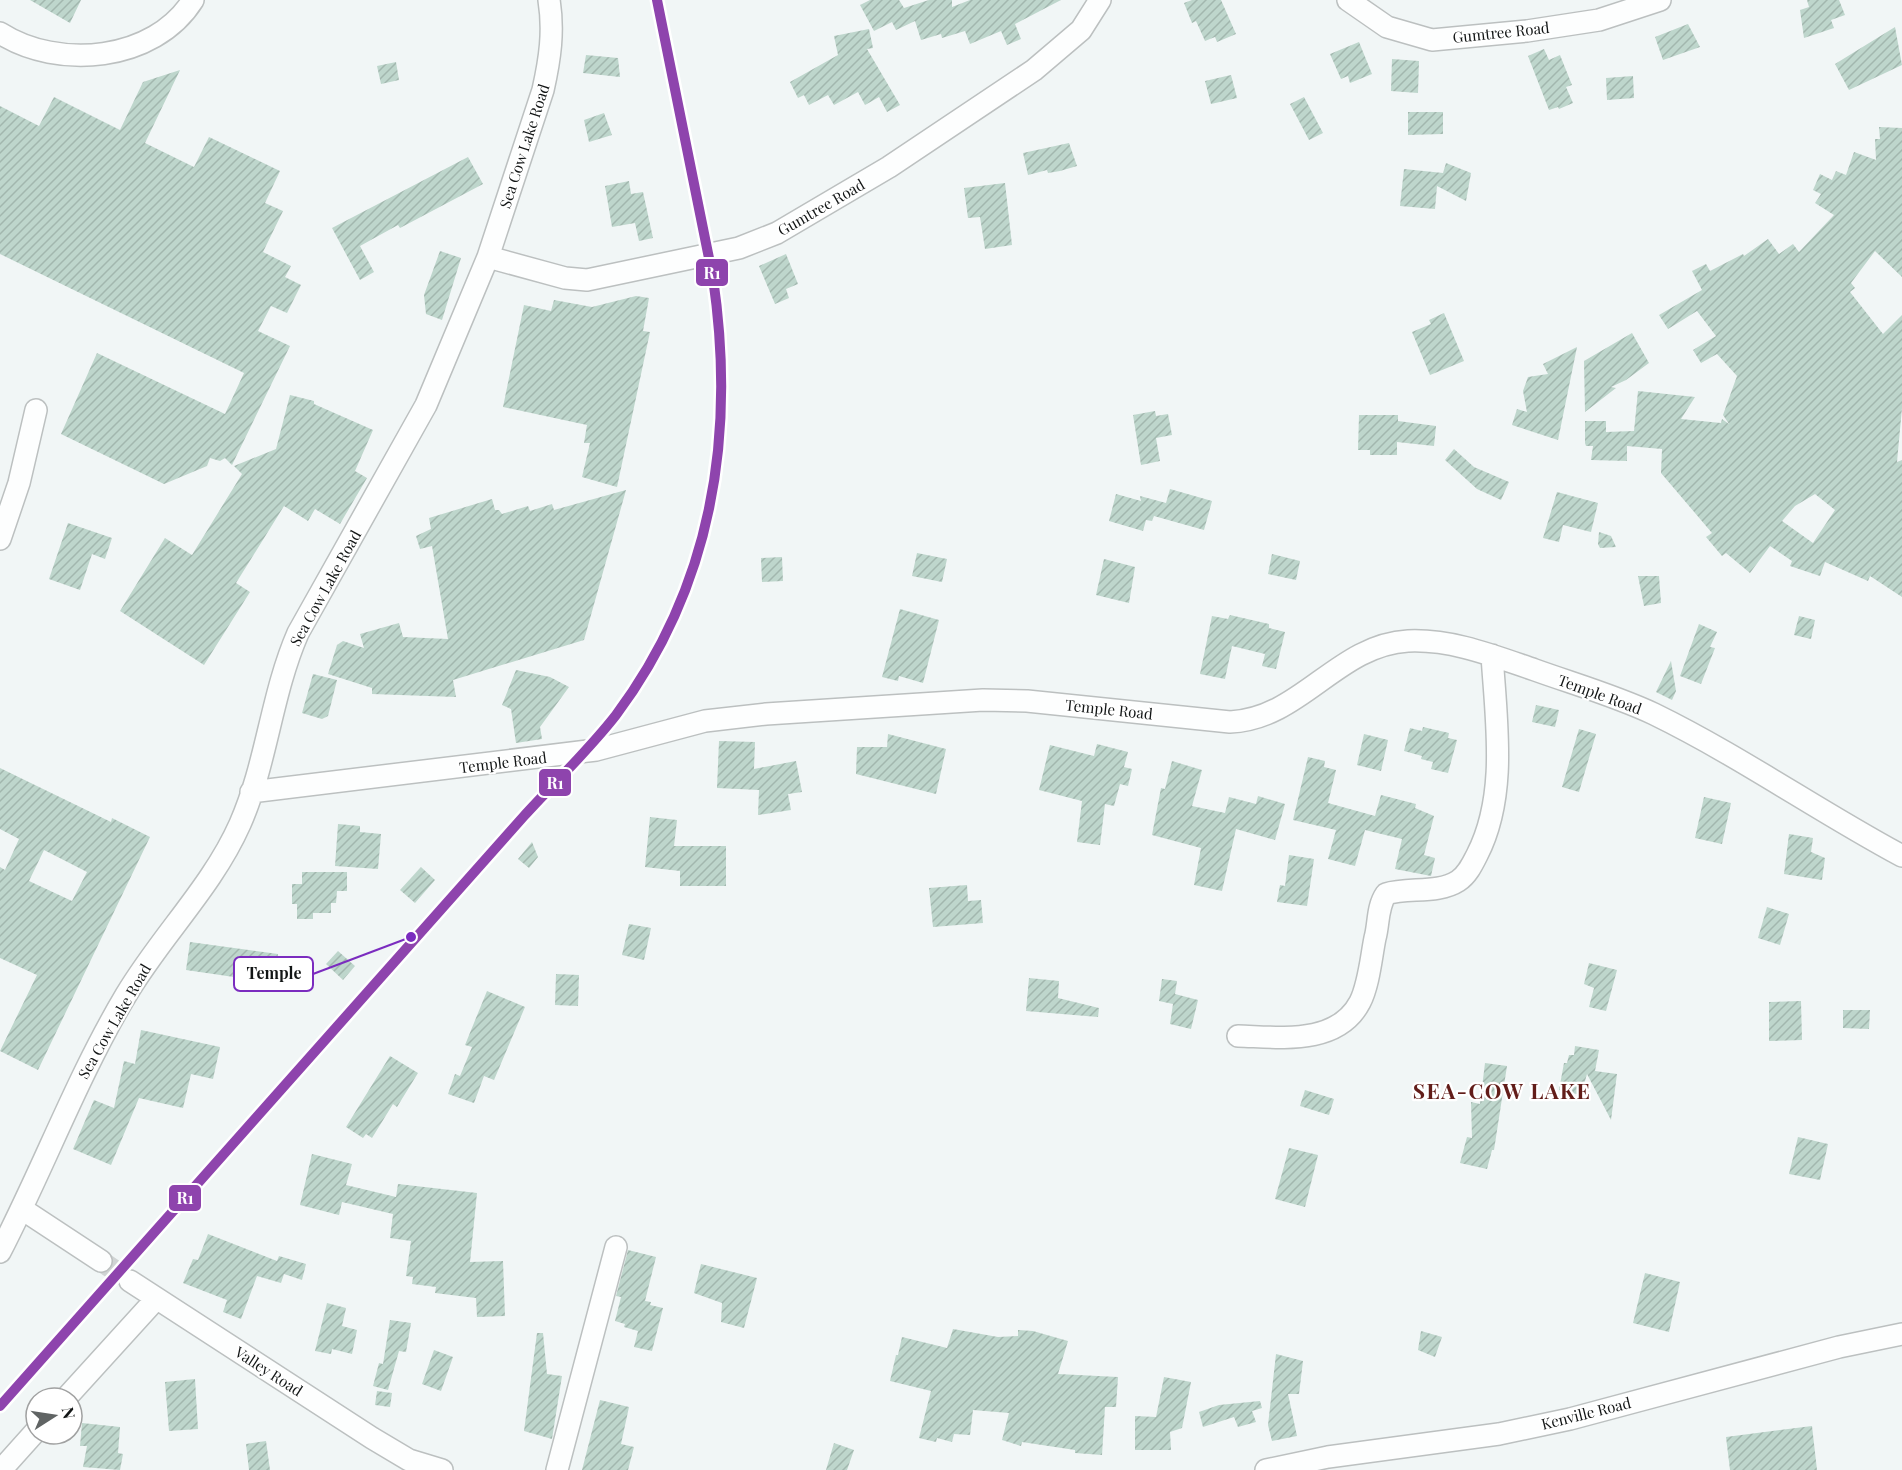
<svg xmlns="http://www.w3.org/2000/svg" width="1902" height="1470" font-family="'Playfair Display',serif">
<defs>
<pattern id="building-hatch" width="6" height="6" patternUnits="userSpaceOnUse" patternTransform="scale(1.5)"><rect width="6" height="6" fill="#bed6cc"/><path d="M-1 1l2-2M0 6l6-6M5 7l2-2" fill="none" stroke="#a2b7ae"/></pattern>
</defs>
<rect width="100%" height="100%" fill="#f1f6f6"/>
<path fill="url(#building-hatch)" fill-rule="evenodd" d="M30 0H81L70 23Z
M870 0H899L904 8 929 0H952V7L970 0H1061L1015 24 1021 39 1007 45 1001 31 970 44 965 31 942 38 941 34 921 40 915 21 896 30 892 22 874 31 860 5Z
M1192 0H1221L1236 34 1217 42 1215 37 1205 41 1196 21 1192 23 1184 3Z
M1807 0H1839L1845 15 1831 20 1834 28 1804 38 1800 10 1809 7Z
M1688 24 1700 47 1663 60 1655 37Z
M1895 27 1902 65 1849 90 1835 64Z
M869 29 873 48 867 49 900 105 887 112 879 97 865 105 858 92 834 105 828 95 809 105 804 95 798 98 790 82 838 55 834 36Z
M1359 42 1372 74 1350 83 1348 76 1341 79 1330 54Z
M1544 49 1549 60 1560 55 1572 85 1566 87 1573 103 1559 109 1558 107 1549 110 1528 56Z
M586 55 618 58 620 77 583 73Z
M1392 59 1419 61 1418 93 1391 91Z
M396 62 399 80 381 84 377 66Z
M180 70 145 143 194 167 209 137 280 171 265 203 283 211 263 252 291 266 285 277 301 285 287 313 271 306 258 331 290 346 232 465 225 458 220 461 210 458 207 466 164 484 61 434 97 353 225 414 244 373 0 254V106L39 126 54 97 120 130 143 82Z
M1231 75 1237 98 1211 104 1205 81Z
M1633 76 1634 98 1607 100 1606 78Z
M1304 97 1323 133 1309 140 1290 104Z
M1408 112H1443V134L1408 135Z
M604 113 612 135 589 142 584 120Z
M1879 127 1902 128V277L1875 251 1851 283 1855 288 1850 292 1883 334 1902 315V408L1897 462 1902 460V597L1870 576 1868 581 1825 562 1820 576 1790 566 1792 561 1770 546 1750 573 1726 553 1722 556 1706 537 1712 533 1661 473 1662 449 1627 446V461L1591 460 1593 446H1586L1585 443V421H1606V432L1634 431 1638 391 1695 397 1681 419 1721 423 1722 419 1729 424 1723 415 1737 376 1717 354 1701 363 1693 350 1716 336 1697 311 1668 329 1659 315 1702 290 1692 271 1706 264 1710 271 1743 254 1744 256 1768 239 1779 254 1793 244 1799 252 1834 215 1815 203 1821 194 1813 190 1820 174 1832 180 1836 171 1846 175 1854 152 1876 160 1875 139H1880ZM1815 494 1835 510 1813 543 1782 521 1795 506Z
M1069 143 1077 166 1060 171 1048 173 1047 170 1028 175 1023 153Z
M468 157 483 184 400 228 398 225 360 246 374 272 360 280 332 228Z
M1446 163 1471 173 1466 201 1437 186 1435 209 1400 206 1404 169 1443 173Z
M629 181 631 194 643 192 653 238 639 241 635 223 612 227 605 186Z
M1005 183 1012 245 985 249 980 217 968 218 964 188Z
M440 251 461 258 442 320 426 314 424 295Z
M786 254 798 284 786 289 789 298 775 304 759 266Z
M636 296 649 298 643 331 650 332 617 487 582 477 590 443H584L587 425 503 407 524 305 551 311 554 300 592 307Z
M1444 313 1464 361 1430 375 1412 332 1431 324 1429 320Z
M1632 333 1649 363 1626 380 1611 387 1616 388 1585 412 1584 361Z
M1577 347 1558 440 1512 425 1517 409 1527 412 1523 391 1528 377 1548 374 1543 364Z
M290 395 314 401V404L373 430 355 471 367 478 340 524 315 509 308 521 284 506 236 583 250 592 204 665 120 611 165 538 192 555 242 474 234 466 276 449Z
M1155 411 1156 416 1168 414 1172 435 1156 438 1160 461 1141 465 1133 415Z
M1359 415H1398V421L1436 426 1434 446 1397 442V455H1370V450H1358Z
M1454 449 1474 467 1509 482 1501 500 1477 489 1445 460Z
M1170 489 1212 501 1204 530 1154 516 1152 521 1146 520 1143 531 1109 521 1116 494 1141 501 1140 496 1166 503Z
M626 490 584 640 453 680 456 697 372 694V688L328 674 337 645 343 641 364 648 360 634 399 623 403 637 448 639 432 546 420 549 416 536 431 529 429 518 492 499 495 510H499L502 514 528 506 530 511 552 504 554 510Z
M1557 492 1598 503 1591 532 1563 525 1559 542 1543 538Z
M68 523 112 538 105 559 92 554 80 590 49 579Z
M1599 532 1611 536 1616 547 1600 548 1598 544Z
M917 553 947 559 942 582 912 576Z
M1272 554 1300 561 1296 580 1268 574Z
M782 557 783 581 762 582 761 558Z
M1104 559 1135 567 1129 603 1096 595Z
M1638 576H1659L1661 603 1644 606Z
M900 609 939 620 923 683 899 676 898 681 882 677Z
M1230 615 1269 624V628L1285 632 1276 669 1262 666 1265 654 1232 646 1225 679 1200 674 1212 616 1228 619Z
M1799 616 1815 620 1811 639 1794 635Z
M1699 624 1717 632 1710 647 1715 648 1701 684 1680 676Z
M1671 661 1676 691 1672 700 1656 692Z
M516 670 550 677 569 687 540 727 542 739 516 743 511 709 502 705Z
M313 674 337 680 328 716 322 719 302 713Z
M1536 705 1559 710 1555 727 1532 722Z
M1423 727 1449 733 1448 738 1457 740 1448 773 1431 769 1433 762 1421 759 1422 756 1404 751 1410 728 1422 731Z
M1579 729 1596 734 1579 792 1562 787Z
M888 734 946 749 936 794 856 774 857 747H887Z
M1364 734 1388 740 1381 771 1357 765Z
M719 741 755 742 754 769 796 761 802 792 788 794 791 810 758 815 759 790 717 788Z
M1097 744 1128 752 1124 767 1132 769 1128 786 1120 784 1114 806 1105 804 1100 845 1077 842 1082 801 1039 790 1050 745 1094 756Z
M1308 757 1325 761 1324 767 1336 770 1328 803 1375 816 1381 795 1416 804 1415 808 1434 816 1424 855 1435 858 1431 876 1395 869 1402 839 1365 830 1355 866 1328 859 1336 830 1293 820Z
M1172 761 1202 770 1192 806 1225 813 1229 797 1256 804 1258 796 1285 804 1275 840 1236 829 1222 891 1194 885 1201 848 1152 835 1161 788 1165 789Z
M0 768 111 822 112 818 150 837 38 1070 0 1051 37 975 0 958V867L5 870 19 839 0 829ZM44 850 87 872 72 901 29 881Z
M1704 797 1731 803 1722 844 1695 838Z
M650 817 677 820 674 846H726V886H680V871L645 867Z
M338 824 360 826V832L381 834 378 869 335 866Z
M1789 834 1813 838 1811 852 1825 858 1822 880 1784 874Z
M532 842 538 857 529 868 518 859Z
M1289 855 1314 859 1307 906 1277 902 1280 885 1285 886Z
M421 867 435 880 415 903 400 890Z
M302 872H347V891H337L336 903H331V913H313V919H297V904H292V884H302Z
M967 885 968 901 981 900 983 923 933 927 929 888Z
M1767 907 1789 914 1780 945 1758 938Z
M629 924 651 928 644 960 622 955Z
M190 942 278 954 275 983 186 970Z
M338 951 355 966 343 980 326 964Z
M1589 963 1617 970 1606 1011 1589 1007 1594 988 1584 984Z
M556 974 579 975 578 1006 555 1005Z
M1029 978 1059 981 1058 998 1099 1008 1098 1017 1026 1011Z
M1162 979 1177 981 1175 994 1198 1000 1191 1029 1170 1024 1173 1004 1159 1001Z
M487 991 525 1007 494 1080 484 1076 474 1103 448 1094 455 1074 460 1076 472 1047 465 1045Z
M1801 1001 1802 1040 1769 1041V1002Z
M1843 1010H1870L1869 1029 1843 1028Z
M141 1030 220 1047 213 1079 191 1074 183 1108 139 1098 111 1165 73 1149 94 1100 114 1108 124 1061 135 1064Z
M1575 1046 1599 1050 1595 1071 1617 1074 1611 1120 1587 1074 1581 1095 1559 1090 1564 1063H1567L1569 1055H1574Z
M390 1056 418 1073 397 1107 393 1104 372 1138 366 1134 363 1138 346 1127Z
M1485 1063 1507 1066 1494 1150H1492L1487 1169 1460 1163 1467 1137 1472 1138 1471 1102 1480 1104Z
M1305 1090 1334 1099 1329 1115 1300 1106Z
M1798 1137 1828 1144 1820 1180 1789 1174Z
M1289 1148 1318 1155 1305 1207 1275 1199Z
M312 1154 352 1164 346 1185 396 1197 398 1184 477 1193 470 1262 503 1261 505 1316 477 1317 476 1298 435 1293 436 1287 412 1284 413 1277 406 1276 411 1241 390 1238 393 1214 342 1202 339 1215 300 1205Z
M208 1234 277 1261 279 1256 306 1264 302 1280 284 1274 281 1283 257 1276 241 1319 223 1312 227 1300 183 1283 193 1259 198 1260Z
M628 1250 656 1257 645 1301 651 1302 650 1305 663 1308 652 1351 634 1347 638 1331 624 1327 625 1324 615 1321 621 1297 616 1296Z
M701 1264 757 1278 744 1328 721 1322 722 1303 694 1293Z
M1645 1273 1680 1282 1669 1332 1633 1323Z
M327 1303 346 1308 342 1326 357 1330 352 1354 332 1349 331 1354 315 1351Z
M390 1320 411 1323 406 1352 399 1351 388 1390 373 1386 379 1363 383 1364Z
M953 1329 998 1337 1018 1336V1330L1033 1331 1068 1341 1058 1374 1118 1377 1116 1407H1105L1102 1455 1075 1453V1450L1022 1442 1021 1446 1002 1440 1009 1413 973 1410 970 1435 954 1434 952 1442 937 1438 936 1442 919 1438 931 1391 890 1381 896 1355H898L902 1337 947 1348Z
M1421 1331 1442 1337 1435 1357 1418 1350Z
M537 1333H543L547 1374 562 1376 552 1439 524 1431Z
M434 1350 453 1357 441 1391 422 1384Z
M1276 1354 1303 1361 1299 1394H1288L1297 1436 1272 1441 1268 1425Z
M1164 1377 1191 1382 1182 1428 1170 1432 1171 1450H1135V1416L1156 1417Z
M195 1379 198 1429 169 1431 165 1382Z
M377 1391 392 1393 390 1407 375 1405Z
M600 1400 629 1407 621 1444 634 1447 628 1470H582Z
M1260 1401 1262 1408 1252 1411 1256 1422 1238 1427 1234 1417 1203 1427 1199 1412 1219 1405Z
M82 1423 120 1427 118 1453 123 1454 120 1470 83 1467 87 1446H80Z
M1812 1426 1817 1470H1730L1726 1437Z
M266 1441 270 1470H249L246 1444Z
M834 1443 854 1450 847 1470H826Z"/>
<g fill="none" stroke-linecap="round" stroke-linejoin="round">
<path stroke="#d0d4d4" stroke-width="21" stroke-dasharray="21 10" stroke-linecap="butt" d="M101 1261 130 1281"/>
<defs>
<path id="street" d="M1348 0 1387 27 1432 40 1527 31 1599 20 1660 0
M0 33C58 70 154 62 193 0
M488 257 565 278 587 280 739 248 777 233 889 167 1034 70 1081 30 1100 0
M0 539 19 483 36 410
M251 792 596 750 705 721 766 714 983 700 1027 701 1230 722C1301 719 1337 645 1408 641 1452 639 1494 656 1535 670 1574 684 1616 696 1654 714 1740 756 1818 811 1902 856
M1238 1036C1279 1037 1337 1046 1360 1002 1369 984 1371 958 1375 938 1379 924 1377 907 1386 894 1408 887 1438 894 1458 881 1467 875 1472 865 1477 855 1508 795 1496 720 1492 655
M22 1209 101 1261
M0 1252C44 1167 77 1077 126 995 161 936 212 887 240 824 267 763 271 695 298 633L426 405 488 257 543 90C550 59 554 31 549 0
M130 1281 372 1438 409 1460 442 1470
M66 1398 156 1299
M1 1470 36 1431
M557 1470 616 1247
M1266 1470 1328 1457 1499 1434 1570 1419 1839 1347 1902 1334"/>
</defs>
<use href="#street" stroke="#bcc0c0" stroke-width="24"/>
<use href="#street" stroke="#fdfefe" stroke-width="21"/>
<defs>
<path id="rail-1" d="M0 1406 524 816C554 783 588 751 616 715 713 585 736 435 713 278L657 0"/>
</defs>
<use href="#rail-1" stroke="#fff" stroke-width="15"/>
<use href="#rail-1" stroke="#8e44ad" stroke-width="10"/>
</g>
<g text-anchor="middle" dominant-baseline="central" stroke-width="4.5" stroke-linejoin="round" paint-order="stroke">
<g font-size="15" fill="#121515" stroke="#fff">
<text transform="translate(1501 32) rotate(-6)">Gumtree Road</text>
<text transform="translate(524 146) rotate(-72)">Sea Cow Lake Road</text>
<text transform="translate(821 207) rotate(-30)">Gumtree Road</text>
<text transform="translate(325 588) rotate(-61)">Sea Cow Lake Road</text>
<text transform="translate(1600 694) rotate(20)">Temple Road</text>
<text transform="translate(1109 709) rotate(6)">Temple Road</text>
<text transform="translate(503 762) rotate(-7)">Temple Road</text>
<text transform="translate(114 1021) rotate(-60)">Sea Cow Lake Road</text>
<text transform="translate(269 1371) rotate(33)">Valley Road</text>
<text transform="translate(1586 1413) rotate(-14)">Kenville Road</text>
</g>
<g font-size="21" font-weight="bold" letter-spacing="1.5" fill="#621d19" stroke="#fff">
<text x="1502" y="1090">SEA-COW LAKE</text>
</g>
</g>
<path fill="none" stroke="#7b2cbf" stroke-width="2" d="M411 937L313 974"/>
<circle fill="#7b2cbf" stroke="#fff" stroke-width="2" cx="411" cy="937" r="6"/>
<rect fill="#fff" stroke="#7b2cbf" stroke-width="2" x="234" y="957" width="79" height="34" rx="6"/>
<g font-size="16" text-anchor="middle" font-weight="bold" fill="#121515">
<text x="274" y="979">Temple</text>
</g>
<g stroke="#fff" stroke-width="2">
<rect x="695" y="258" width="34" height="29" rx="6" fill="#8e44ad"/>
<rect x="538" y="768" width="34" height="29" rx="6" fill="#8e44ad"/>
<rect x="168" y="1184" width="34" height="28" rx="6" fill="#8e44ad"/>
</g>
<g font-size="16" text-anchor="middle" font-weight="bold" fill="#fff">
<text x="712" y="279">R1</text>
<text x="555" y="789">R1</text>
<text x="185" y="1204">R1</text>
</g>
<g transform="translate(54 1416) rotate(78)"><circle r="28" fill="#ffffff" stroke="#a0a1a1" stroke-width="1.5"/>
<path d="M0-4.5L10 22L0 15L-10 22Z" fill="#606464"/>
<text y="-9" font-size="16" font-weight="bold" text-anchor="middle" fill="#121515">N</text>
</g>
</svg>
